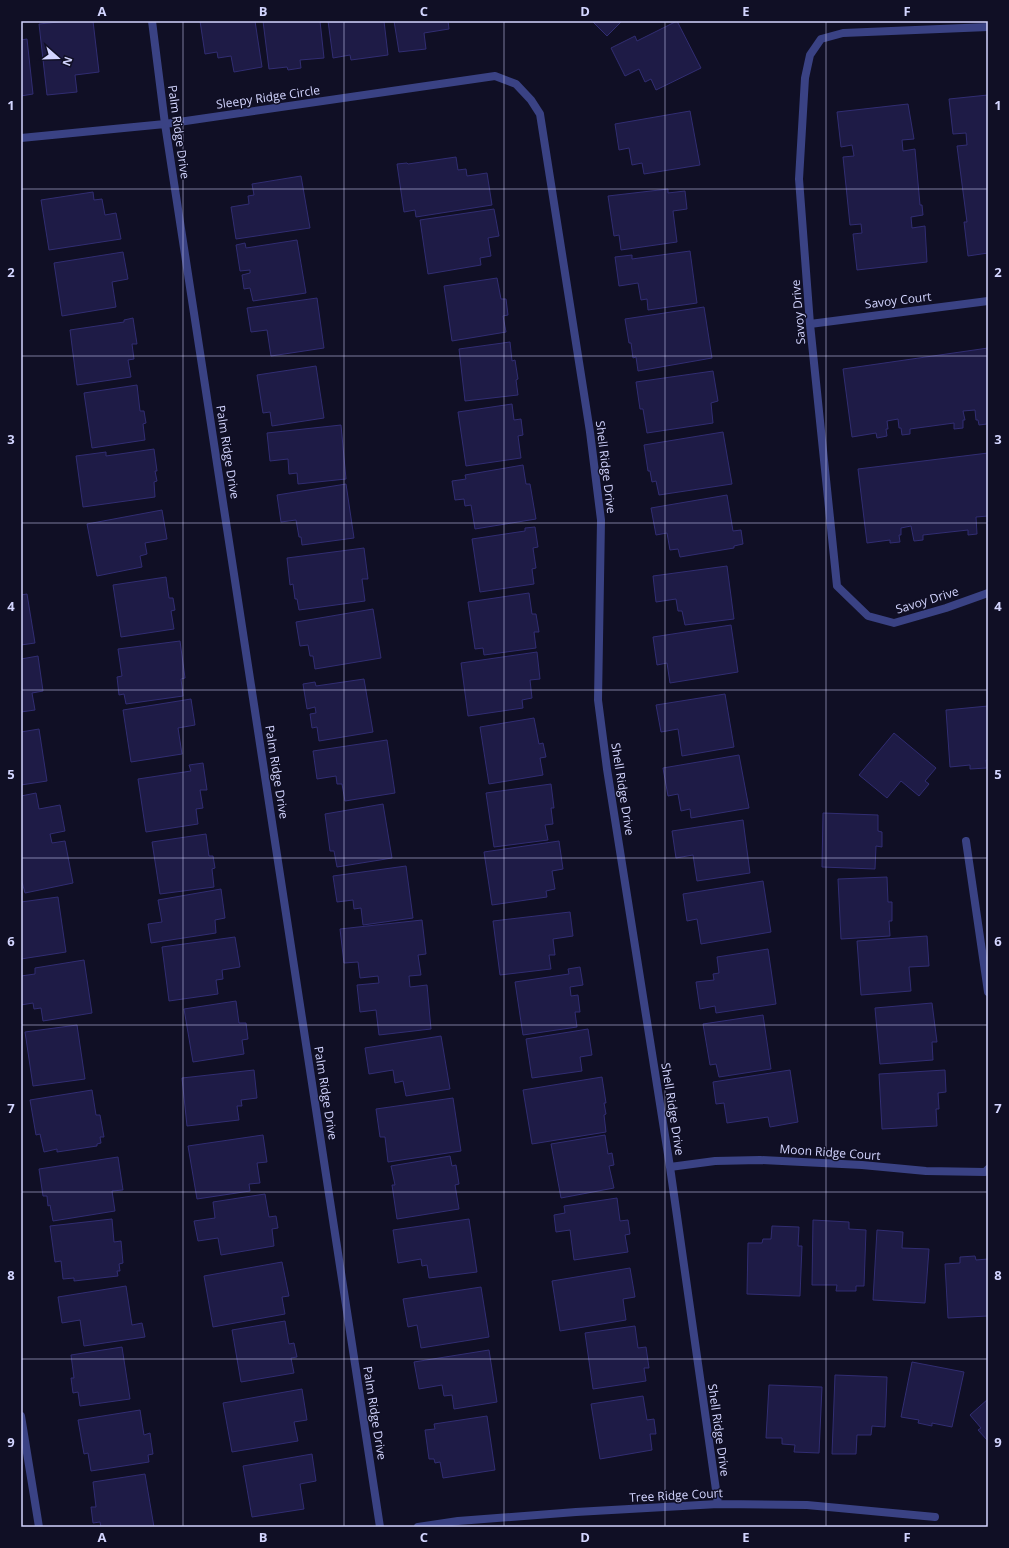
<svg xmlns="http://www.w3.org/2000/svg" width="1009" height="1548" font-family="'Open Sans',sans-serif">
<rect width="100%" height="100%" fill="#100f25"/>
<path fill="#1e1b46" stroke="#312d72" d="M68 21H93L99 72 75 75 77 92 47 95 39 24Z
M200 21H255L262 67 234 72 231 56 218 58 217 52 205 54Z
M263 21H320L324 58 300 60 301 68 288 70 287 67 269 69Z
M328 21H384L388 55 351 60 350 55 333 58Z
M394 21H448L449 29 424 33 426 49 399 52Z
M592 21H622L607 36Z
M677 21 701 68 656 90 651 79 645 82 639 69 625 76 611 48 635 36 637 41Z
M27 39 33 94 21 96V40Z
M988 95V253L968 256 964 222H967L957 146 967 145 966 133 953 134 949 99Z
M908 104 914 139 902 140 903 151 915 149 920 205H922L923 215 911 217 912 228 925 226 927 262 857 270 853 234 862 233 861 224 850 225 843 157 854 156 852 145 841 147 837 112Z
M690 111 700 165 644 174 642 163 632 165 629 148 619 150 615 124Z
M456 157 458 170 466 169 467 176 487 173 492 205 416 217 415 210 404 212 397 164 407 163 408 164Z
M301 176 310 228 236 239 231 207 249 204 248 196 254 195 252 184Z
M668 189V193L685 191 687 209 673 211 677 242 621 250 619 235 614 236 608 196Z
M93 192 94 200 102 199 105 215 116 213 121 239 49 250 41 200Z
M494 209 499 236 488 238 491 256 480 258 481 265 428 274 420 220Z
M297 240 306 293 253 301 250 288 244 289 242 275 250 273V270L240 271 236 245 245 243 246 248Z
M690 251 697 303 648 310 647 299 641 300 638 283 619 286 615 257 632 255V259Z
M123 252 128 279 112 282 116 307 62 316 54 263Z
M497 278 501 299H506L508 315 503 316 506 332 452 341 444 286Z
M317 298 324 348 271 356 267 330 251 332 247 308Z
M704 307 712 358 638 371 636 357 633 358 631 343H629L625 319Z
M133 318 137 344H132L134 359 128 360 131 377 77 385 70 330 124 322V320Z
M510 342 512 361 515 360 518 379 516 380 518 395 465 401 459 349Z
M988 348 987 424 979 425 978 420H976L975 410 963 411 965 420H963V428L954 429V423L910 429V434L902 435 901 428H899L898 419 887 421 888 429H886L887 436 877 438 876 433 852 437 843 369Z
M316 366 324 418 272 426 270 412 263 413 257 375Z
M713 371 718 401 711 403 713 423 647 433 643 409H640L636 382Z
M137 385 140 411H144L146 423 143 424 145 440 92 448 84 393Z
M512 404 514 420 521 419 523 435 518 436 521 458 466 466 458 412Z
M341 425 346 479 298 484 297 473 289 474 288 459 270 461 267 433Z
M723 432 732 484 659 495 656 481 652 482 650 471H648L644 445Z
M154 449 157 471H155L157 481 154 482 155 497 83 507 76 456 106 452V456Z
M988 453V516L976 517 977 534 968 535V530L923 535V540L914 541 911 526 901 528V535H899L900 542 890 543V540L867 543 858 469Z
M523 465 526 484H530L536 519 475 529 471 505 465 506 464 499 455 500 452 481 466 479 465 475Z
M346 484 354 538 302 545 301 537H299L296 520 281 522 277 495Z
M727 495 733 531 741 530 743 544 734 546V548L680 557 678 549 670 550 667 533 656 535 651 508Z
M162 510 167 539 145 543 147 554 140 556 142 567 97 576 87 524Z
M535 527 538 547 533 548 536 568 532 569 534 584 480 592 472 539 525 531V528Z
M364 548 368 579H362L365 601 299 610 297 599H295L293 584 290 585 287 558Z
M727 566 734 619 685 625 682 611H678L676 599 656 602 653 576Z
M166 577 169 598H173L175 610 171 611 174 629 121 637 113 585Z
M529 593 532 614H536L539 632H534L536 648 484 655 483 648 475 649 468 602Z
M27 594 35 643 21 645V595Z
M373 609 381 658 315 669 313 656H310L308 645 300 646 296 622Z
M731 625 738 672 670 683 667 663 657 665 653 637Z
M180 641 185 678 181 679 183 696 126 704 124 694 119 695 117 677 122 676 118 649Z
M537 652 540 679 530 680 532 698 522 700 523 708 468 716 461 663Z
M38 656 43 691 32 693 35 710 21 712V659Z
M364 679 373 732 319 741 317 727 312 728 310 714 316 713 315 707 307 709 303 684 315 682 316 686Z
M725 694 734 747 682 756 678 729 661 732 656 705Z
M191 699 195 725 178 728 182 754 131 762 123 710Z
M988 706V760H986L987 768 970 769V765L950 767 946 710Z
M534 718 539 744 543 743 546 757 540 758 543 775 489 784 480 727Z
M39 729 47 781 21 785V732Z
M894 733 936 768 925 781 929 784 919 796 901 781 887 798 859 775Z
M387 740 395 793 345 801 342 784H337L336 776 317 779 313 751Z
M739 755 749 808 691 818 690 809 681 811 678 794 668 796 663 768Z
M203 763 207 790H200L203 808 196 809 198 824 146 832 138 779 191 771 189 765Z
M551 784 554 808H551L553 824 545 825 548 840 494 847 486 793Z
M36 793 39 809 60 805 65 831 50 834 52 843 65 841 73 883 25 893 21 878V796Z
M383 804 392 858 337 867 334 851H330L325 814Z
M823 813 878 815V831L882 832V847L876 846 875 869 822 867Z
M743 820 750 873 697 881 693 855 676 858 672 831Z
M206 834 209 856H213L215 868 212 869 214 887 160 894 152 842Z
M559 841 563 869 552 871 555 889 546 891 547 897 492 905 484 852Z
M406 866 413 918 363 925 361 908 354 909 353 900 337 902 333 876Z
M887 877 888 902H892V921H889L890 936 841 939 838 879Z
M763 881 771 932 701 944 697 919 687 921 683 894Z
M221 889 225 918 215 920 216 933 151 943 148 924 162 922 158 900Z
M58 897 66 952 21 959V902Z
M570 912 573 936 553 939 555 955H549L551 969 500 975 493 921Z
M422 920 426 954 418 955 421 975 409 976 410 987 427 985 431 1029 379 1035 376 1010 360 1012 357 985 379 983 378 976 360 978 358 962 344 963 340 929Z
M927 936 929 966 909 967 911 991 861 995 857 941Z
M235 937 240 967 222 970 223 979 216 980 218 994 169 1001 162 947Z
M768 949 776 1004 716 1013 715 1006 700 1009 696 982 714 980 713 974 719 973 717 957Z
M84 960 92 1013 43 1021 41 1008 34 1009 33 1003 21 1005V976L35 974V968Z
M580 967 583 985 570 987 571 996 578 995 580 1012H575L577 1027 523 1035 515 982 569 974 568 969Z
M236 1001 239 1023H246L248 1039 242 1040 244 1054 193 1062 184 1009Z
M932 1003 937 1042H932L933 1060 880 1064 875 1008Z
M763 1015 771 1069 719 1077 716 1064 710 1065 703 1024Z
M77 1025 85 1079 33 1086 25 1032Z
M588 1029 592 1055 580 1057 582 1071 532 1078 526 1039Z
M441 1036 450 1089 406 1096 403 1081 395 1083 393 1070 369 1074 365 1048Z
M254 1070 257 1098 241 1100 242 1106H237L239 1120 187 1126 182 1078Z
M790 1070 798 1122 770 1127 768 1117 727 1123 724 1103 716 1104 713 1082Z
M945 1070 946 1092 938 1093 939 1109H936L937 1126 882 1129 879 1074Z
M602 1077 606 1103H604L606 1114 604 1115 606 1132 532 1144 523 1090Z
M92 1090 96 1115H100L104 1137H100L101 1143 97 1144V1146L57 1152V1149L44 1152 40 1134 36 1135 30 1100Z
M453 1098 461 1151 388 1162 385 1137H380L376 1109Z
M263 1135 267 1162 257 1163 260 1183 249 1184 250 1191 197 1199 188 1146Z
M605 1135 608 1154 612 1153 614 1165 609 1166 614 1188 561 1198 551 1144Z
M450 1156 452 1166 456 1165 459 1184 455 1185 459 1209 397 1219 392 1185H395L391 1166Z
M118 1157 123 1190 112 1191 115 1211 53 1221 50 1205 48 1206 47 1196H43L39 1169Z
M265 1194 269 1217 276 1216 278 1228 272 1229 274 1246 221 1255 218 1238 198 1241 194 1221 215 1218 213 1202Z
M617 1198 620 1221 628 1220 630 1234 625 1235 628 1252 574 1260 570 1230 556 1232 554 1215 565 1213 564 1206Z
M112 1219 114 1242 121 1241 123 1263 119 1264 120 1271H117L118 1276 74 1281V1278L63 1279 61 1261 55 1262 50 1226Z
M469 1219 477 1272 429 1278 427 1265 422 1266 421 1259 398 1263 393 1230Z
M813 1220 849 1222V1229L866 1230 864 1286H856V1291H836L837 1285H812Z
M772 1226 799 1227 798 1246H802L800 1296 747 1294 748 1243H762L763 1239H771Z
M877 1230 903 1232 902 1248 929 1249 925 1303 873 1300Z
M975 1256 976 1260 988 1259V1316L948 1318 945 1264 960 1263V1257Z
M282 1262 289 1296 282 1297 285 1314 213 1327 204 1276Z
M630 1268 635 1297 623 1299 626 1320 560 1331 552 1281Z
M126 1286 132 1325 142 1323 145 1337 84 1346 80 1320 62 1323 58 1297Z
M481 1287 489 1337 421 1348 417 1325 408 1327 403 1299Z
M285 1321 289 1344 294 1343 297 1357 291 1358 294 1373 241 1382 232 1330Z
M635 1326 638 1348 646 1347 649 1368H644L646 1381 593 1389 585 1333Z
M122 1347 130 1399 80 1406 78 1392 73 1393 71 1378H74L71 1355Z
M489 1350 497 1402 454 1409 452 1395 444 1396 442 1385 419 1389 414 1362Z
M912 1362 964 1372 952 1427 932 1423V1426L918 1423 919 1420 901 1417Z
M835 1375 887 1377 885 1427 872 1426 871 1435H857L856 1454H832Z
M769 1385 822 1387 819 1453 794 1452 795 1445 782 1444V1438H766Z
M302 1389 307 1420 294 1422 298 1441 232 1452 223 1403Z
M643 1396 647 1420 654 1419 656 1434H650L652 1450 600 1459 591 1404Z
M988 1399V1441L978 1430 981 1428 970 1415Z
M140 1410 144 1435 150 1433 153 1454 148 1455 149 1462 91 1471 88 1453 84 1454 78 1420Z
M487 1416 495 1470 443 1478 440 1462 435 1463 434 1459H429L425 1430 435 1429 434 1424Z
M312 1454 316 1481 300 1484 304 1509 252 1517 243 1466Z
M145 1474 154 1527H101L100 1522 93 1523 91 1507H96L93 1482Z"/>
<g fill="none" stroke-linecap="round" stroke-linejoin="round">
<path stroke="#3a4284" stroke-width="8" d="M988 27 843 33 821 39 810 55 805 78 799 179 810 324 837 586 868 616 894 623 946 608 988 593
M810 324 988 301"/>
<path stroke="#3a4284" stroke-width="8" d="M152 21 165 124 380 1527
M21 138 165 124 495 76 516 84 531 100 540 114 590 432 601 520 598 700 607 769 670 1167 718 1504
M966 841 988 992
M670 1167 715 1161 760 1160 862 1165 926 1171 985 1172 988 1169
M21 1416 39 1527
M418 1527 458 1521 576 1512 718 1504 807 1505 935 1517"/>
</g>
<path fill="none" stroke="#d3d5ff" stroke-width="1" stroke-opacity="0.55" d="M183 21V1527M344 21V1527M504 21V1527M665 21V1527M826 21V1527M21 189H988M21 356H988M21 523H988M21 690H988M21 858H988M21 1025H988M21 1192H988M21 1359H988"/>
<g text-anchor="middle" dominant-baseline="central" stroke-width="3" stroke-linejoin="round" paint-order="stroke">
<g font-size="12" fill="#d3d5ff" stroke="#100f25">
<text transform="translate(268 97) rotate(-8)">Sleepy Ridge Circle</text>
<text transform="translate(179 132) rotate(82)">Palm Ridge Drive</text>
<text transform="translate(898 300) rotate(-7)">Savoy Court</text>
<text transform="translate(798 312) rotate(-95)">Savoy Drive</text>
<text transform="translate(228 452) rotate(81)">Palm Ridge Drive</text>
<text transform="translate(606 467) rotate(83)">Shell Ridge Drive</text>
<text transform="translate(927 600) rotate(-17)">Savoy Drive</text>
<text transform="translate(277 772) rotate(81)">Palm Ridge Drive</text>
<text transform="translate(623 789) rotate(81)">Shell Ridge Drive</text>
<text transform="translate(326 1093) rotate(81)">Palm Ridge Drive</text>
<text transform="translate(673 1109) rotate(81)">Shell Ridge Drive</text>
<text transform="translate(830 1152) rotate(4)">Moon Ridge Court</text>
<text transform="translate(375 1413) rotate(81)">Palm Ridge Drive</text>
<text transform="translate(719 1430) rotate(82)">Shell Ridge Drive</text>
<text transform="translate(676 1495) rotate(-3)">Tree Ridge Court</text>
</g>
</g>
<rect width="1009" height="1548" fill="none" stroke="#100f25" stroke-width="44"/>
<g transform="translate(58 58) rotate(110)" stroke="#100f25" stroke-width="3" paint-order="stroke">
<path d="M0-3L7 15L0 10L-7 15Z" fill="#d3d5ff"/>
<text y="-6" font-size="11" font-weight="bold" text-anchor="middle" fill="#d3d5ff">N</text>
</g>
<rect x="22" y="22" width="965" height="1504" fill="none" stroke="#d3d5ff" stroke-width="1.5"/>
<g font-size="13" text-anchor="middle" font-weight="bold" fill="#d3d5ff">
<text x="102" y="16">A</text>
<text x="263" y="16">B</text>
<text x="424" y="16">C</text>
<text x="585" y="16">D</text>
<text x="746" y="16">E</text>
<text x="907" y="16">F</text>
<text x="11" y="110">1</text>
<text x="998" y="110">1</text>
<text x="11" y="277">2</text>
<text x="998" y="277">2</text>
<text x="11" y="444">3</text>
<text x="998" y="444">3</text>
<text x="11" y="611">4</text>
<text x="998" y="611">4</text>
<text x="11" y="779">5</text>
<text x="998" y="779">5</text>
<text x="11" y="946">6</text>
<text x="998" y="946">6</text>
<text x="11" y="1113">7</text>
<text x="998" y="1113">7</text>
<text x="11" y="1280">8</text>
<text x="998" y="1280">8</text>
<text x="11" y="1447">9</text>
<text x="998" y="1447">9</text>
<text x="102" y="1542">A</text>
<text x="263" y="1542">B</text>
<text x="424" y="1542">C</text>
<text x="585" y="1542">D</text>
<text x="746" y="1542">E</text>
<text x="907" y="1542">F</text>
</g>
</svg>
